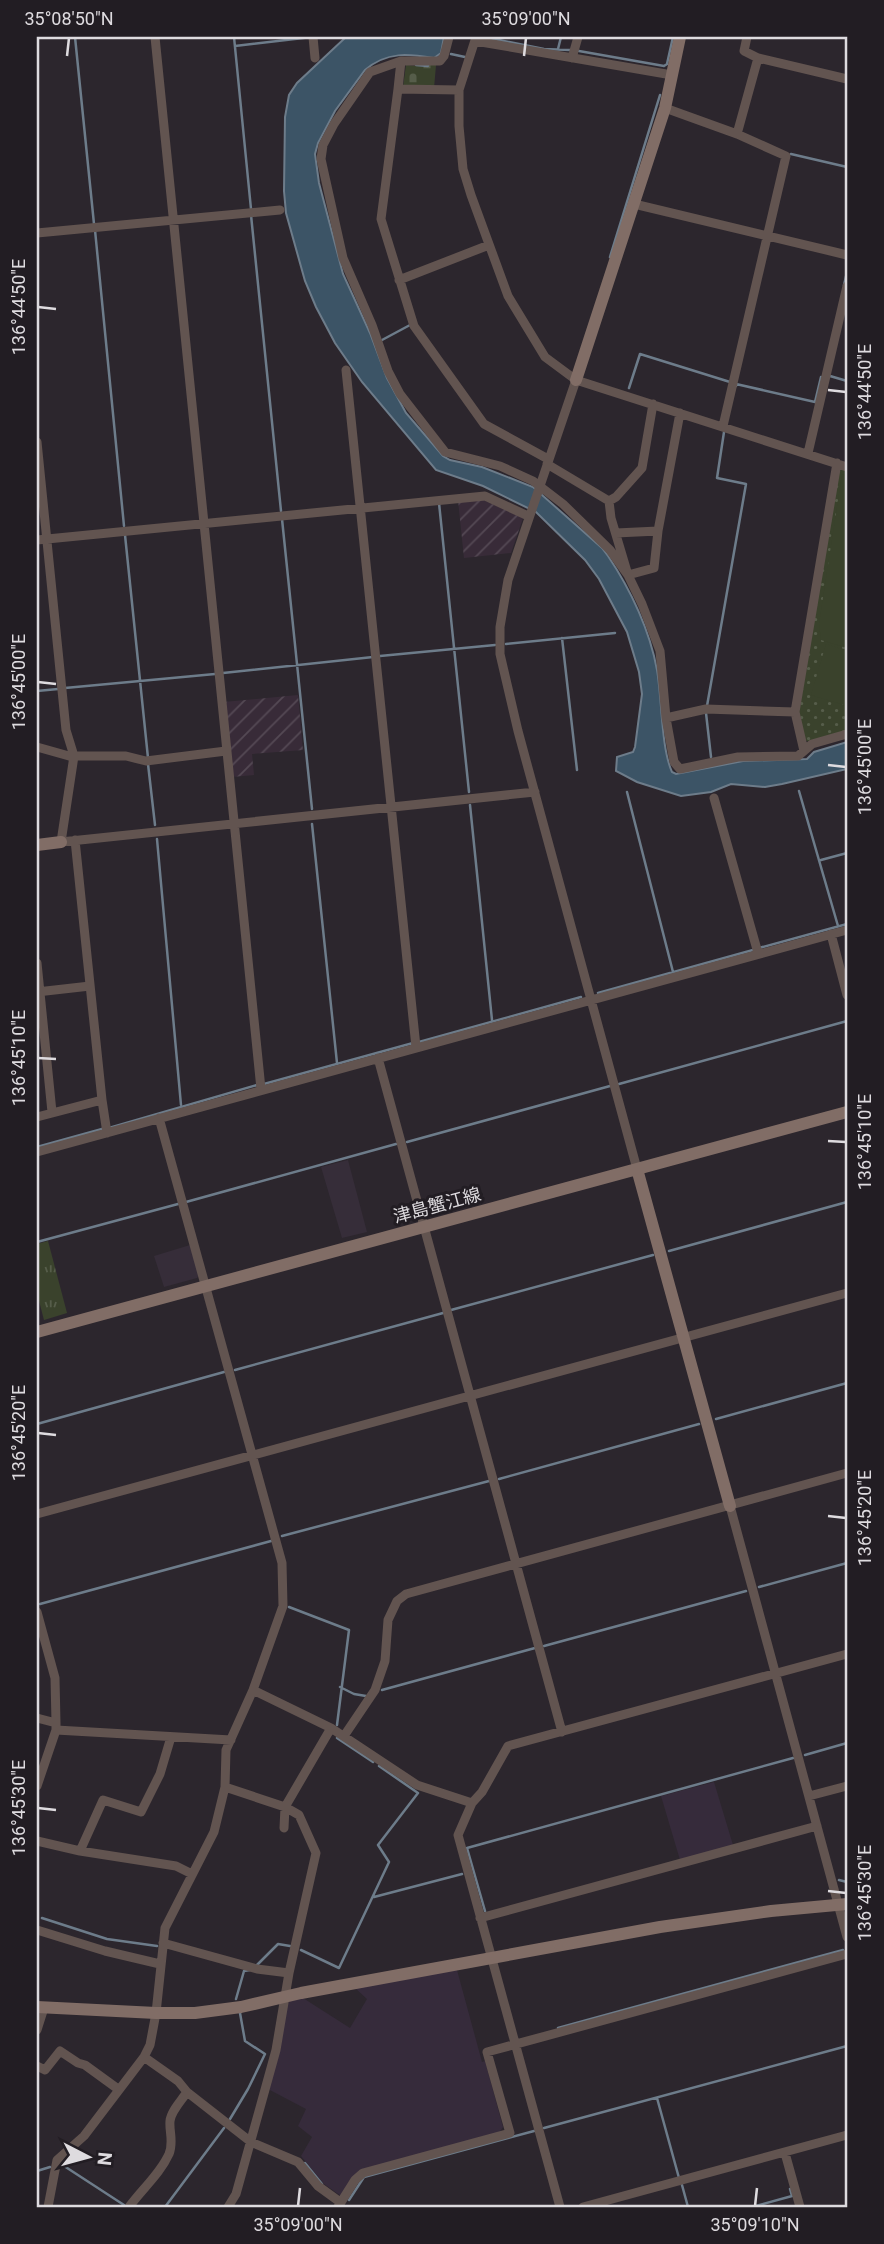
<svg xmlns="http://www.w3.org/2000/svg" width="884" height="2244" font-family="Roboto,'Noto Sans JP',sans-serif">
<defs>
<pattern id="industrial-furrows" width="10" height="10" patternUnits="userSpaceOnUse" patternTransform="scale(1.75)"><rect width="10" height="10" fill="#382b38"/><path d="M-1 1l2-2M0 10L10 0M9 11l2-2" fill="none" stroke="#544954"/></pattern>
<pattern id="grass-tufts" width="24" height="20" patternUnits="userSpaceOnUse" patternTransform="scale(1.75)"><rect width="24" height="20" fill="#3a422c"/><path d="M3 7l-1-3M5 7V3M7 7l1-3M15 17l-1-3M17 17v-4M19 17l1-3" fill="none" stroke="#565d4a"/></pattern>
<pattern id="cemetery-stones" width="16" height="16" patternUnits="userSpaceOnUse" patternTransform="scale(1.75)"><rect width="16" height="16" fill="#3a422c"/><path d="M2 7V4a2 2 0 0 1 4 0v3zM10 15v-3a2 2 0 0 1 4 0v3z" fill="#565d4a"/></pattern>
<pattern id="park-dots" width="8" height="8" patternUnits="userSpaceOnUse" patternTransform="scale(1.75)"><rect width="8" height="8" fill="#3a422c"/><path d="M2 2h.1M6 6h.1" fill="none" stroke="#565d4a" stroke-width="1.8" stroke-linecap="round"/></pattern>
</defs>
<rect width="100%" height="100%" fill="#2c262d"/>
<path fill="#362d39" d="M348 1160 367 1232 342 1238 321 1167Z
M190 1245 199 1275 197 1278 164 1287 154 1256Z"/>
<path fill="url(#industrial-furrows)" d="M479 498 523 518 511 553 464 558 458 500Z
M298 695 303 750 252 754 254 775 232 777 224 702Z"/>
<path fill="#362b3b" d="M714 1782 733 1845 680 1860 661 1796Z
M457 1970 482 2062 485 2061 503 2127 499 2133 362 2170 341 2196 324 2184 301 2156 312 2137 298 2126 306 2109 268 2089 286 2006 290 2001 303 1998 350 2028 367 1999 355 1988Z"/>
<path fill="url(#grass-tufts)" d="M48 1241 67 1313 44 1320 37 1293V1244Z"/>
<path fill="url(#cemetery-stones)" d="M406 65 429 67V65H436L434 88 403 87Z"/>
<path fill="url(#park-dots)" d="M844 469 847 470V731L809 742 805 740 799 712 839 471Z"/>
<path fill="#3a422c" d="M842 474 847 476V648L821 640 819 624Z
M826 644 847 651V706L811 695Z"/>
<path fill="#3c5466" stroke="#6d7c8a" stroke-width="2" d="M346 37H444L441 53 434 58C409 54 387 51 365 70L335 111 318 143 315 154 319 183 343 274 370 333 387 378 406 413 443 456 450 460 482 467 533 487 602 548 608 556C631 590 650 631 657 670 662 698 661 748 672 772L676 774 743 761 807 759 814 752 847 742V769L782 784 765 787 731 784 711 792 681 796 637 782 616 771 617 757 633 752 635 747 642 694 639 672 627 632 599 579 585 560 536 512 483 486 436 470 362 382 335 343 316 307 305 281 286 213 284 191 285 117 289 95 297 83Z"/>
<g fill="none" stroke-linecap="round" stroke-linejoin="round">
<path stroke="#6d7c8a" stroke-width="2.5" d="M75 37 94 224
M234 37 251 209
M484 37 544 49 570 50
M235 46 312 37
M558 49 561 37
M579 51 664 66 667 64 673 37
M451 54 465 57
M416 65 428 66
M791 154 847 167
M251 215 281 511
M95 230 124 526
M610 257 660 95
M844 285 847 272
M382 340 410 325
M830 376 847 381
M736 386V384L815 402 821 377
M629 388 640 354 730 382
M439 503 469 792
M282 519 312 809
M125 535 148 758
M562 638 577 770
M506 644 615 633
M380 656 495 645
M223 673 373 657
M65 688 215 674
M37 691 58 689
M707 706 746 484 717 478 724 432
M706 713 711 757
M148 764 155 825
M799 791 838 926
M627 792 673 972
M470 805 492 1020
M312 824 337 1063
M157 839 181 1105
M821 860 847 853
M759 948 847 924
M598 993 753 950
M419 1042 581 997
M264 1084 413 1043
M619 1084 847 1021
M109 1128 257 1085
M407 1142 610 1086
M37 1147 102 1129
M186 1202 396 1144
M37 1242 178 1204
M669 1251 847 1202
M451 1310 653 1255
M235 1370 443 1313
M716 1419 847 1383
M37 1424 224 1372
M499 1479 699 1424
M282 1536 489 1481
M759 1587 847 1563
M40 1604 271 1541
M289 1607 349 1630 337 1725
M544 1646 746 1591
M340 1687 354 1694 366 1696
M382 1690 535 1648
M337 1738 373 1762
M805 1755 847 1743
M839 1880 847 1882
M374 1897 462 1874
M485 1911 467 1848 793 1758
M42 1918 107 1939 157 1946
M301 1950 339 1968 389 1862 378 1845 418 1793 379 1766
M256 1966 278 1944 290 1946
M236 1999 244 1971 250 1970
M558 2028 843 1950
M657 2098 679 2178
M230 2119 248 2089 265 2054 245 2041 240 2013
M544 2128 847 2046
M305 2163 322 2184
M61 2164 124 2205
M37 2171 50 2167
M682 2185 688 2207
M349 2200 364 2177 534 2131
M165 2207 224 2128
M752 2207 792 2196 790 2189"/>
<path stroke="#625450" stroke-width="9" d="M155 37 261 1089
M313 37 315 58
M449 37 444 56 440 61H401L398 89 459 90
M476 37 459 90V126L463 169 471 195 508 296 545 357 576 380 847 467
M475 41 672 75
M572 58 578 37
M758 58 847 79
M401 61 370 72 334 124 323 145 321 159 343 258 372 325 388 371 400 394 445 452 500 466 533 481 563 504 610 550 628 575 642 604 660 651 666 718 706 709 795 712
M398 89 381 219 414 326 484 424 548 459
M665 108 737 134 758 58 744 51 747 37
M634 204 847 255
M37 233 280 210
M399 280 489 245
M346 370 416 1047
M576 380 508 580 500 627V654L518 731 637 1169
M653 404 642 468 616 497 609 501 611 518 628 575 654 568 658 531 680 413
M723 426 786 156 737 134
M37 442 66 730 74 756 61 842 535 792
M808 453 847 286
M547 464 609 501
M616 533 658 531
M37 540 485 496 528 516
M666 718 674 762 680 769 738 757 798 756 812 744 847 734
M37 747 69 756H126L146 761 226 751
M804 751 795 712 837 463
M714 798 758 953
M831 934 847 995
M37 963 52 1112
M37 992 90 986
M378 1058 562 1732
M102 1100 107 1133
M37 1117 102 1100 75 840
M37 1152 847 930
M730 1506 847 1937
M37 1514 847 1293
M37 1612 55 1678 56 1723
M253 1690 331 1728
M37 1718 56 1723V1730L37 1786
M56 1730 231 1740
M344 1736 375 1690 385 1661 388 1620 397 1601 406 1594 847 1473
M225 1787 285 1807 299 1815 316 1853 289 1973 276 2050 236 2194 228 2207
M809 1796 847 1786
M284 1828 285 1807 331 1728 417 1785 472 1803
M37 1841 80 1851 176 1866 192 1874
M80 1851 103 1800 141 1812 160 1774 171 1737
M480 1918 817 1826
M37 1930 105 1951 160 1964
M163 1943 257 1969 289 1973
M37 2030 44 2008
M144 2057 178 2081 187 2092 251 2142 298 2162 318 2186 340 2202
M37 2066 45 2070 60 2051 78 2063 85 2065 118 2089
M785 2153 800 2207
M48 2207 57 2160 84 2136 144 2057 150 2045 156 2013 165 1928 214 1832 225 1787 226 1750 253 1690 283 1606 282 1563 159 1118
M129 2207C142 2189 160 2174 169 2154 174 2142 169 2132 170 2121 171 2111 182 2100 187 2092
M338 2207 355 2180 363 2173 510 2133 487 2052 847 1954
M560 2207 458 1835 472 1803 482 1792 508 1746 847 1654
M583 2207 847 2135"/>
<path stroke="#816d66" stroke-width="12" d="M576 380 665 108 680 37
M37 845 61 842
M637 1169 730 1506
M37 1332 847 1112
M37 2007 156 2013H195L241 2007 301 1993 660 1927 771 1911 847 1904"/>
</g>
<path fill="none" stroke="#dedbdf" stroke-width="2.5" d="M67 56 69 38M524 56 526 38M38 307 56 309M828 390 846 392M38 682 56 684M828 765 846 767M38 1058 56 1059M828 1141 846 1142M38 1433 56 1435M828 1516 846 1518M38 1808 56 1810M828 1891 846 1893M298 2206 300 2188M755 2206 757 2188"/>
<g text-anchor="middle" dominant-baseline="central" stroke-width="6" stroke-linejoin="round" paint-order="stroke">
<g font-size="18" fill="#dedbdf" stroke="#221d23">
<text transform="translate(437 1205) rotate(-15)">津島蟹江線</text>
</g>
</g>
<rect width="884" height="2244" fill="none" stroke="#221d23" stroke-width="77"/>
<g transform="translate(88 2157) rotate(96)" stroke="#221d23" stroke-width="5" paint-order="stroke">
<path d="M0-5L12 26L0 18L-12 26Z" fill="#dedbdf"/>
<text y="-10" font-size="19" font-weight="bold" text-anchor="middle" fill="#dedbdf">N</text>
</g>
<rect x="38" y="38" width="808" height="2168" fill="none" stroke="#dedbdf" stroke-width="2.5"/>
<g font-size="18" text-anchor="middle" fill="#dedbdf">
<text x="69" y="25">35°08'50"N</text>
<text x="526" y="25">35°09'00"N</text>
<text transform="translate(19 307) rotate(-90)" y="6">136°44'50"E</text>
<text transform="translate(865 392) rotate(-90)" y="6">136°44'50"E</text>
<text transform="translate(19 682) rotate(-90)" y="6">136°45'00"E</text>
<text transform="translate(865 767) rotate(-90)" y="6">136°45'00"E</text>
<text transform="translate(19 1058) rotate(-90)" y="6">136°45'10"E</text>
<text transform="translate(865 1142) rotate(-90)" y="6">136°45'10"E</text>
<text transform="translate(19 1433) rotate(-90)" y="6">136°45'20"E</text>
<text transform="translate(865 1518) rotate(-90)" y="6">136°45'20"E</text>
<text transform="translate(19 1808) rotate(-90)" y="6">136°45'30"E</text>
<text transform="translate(865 1893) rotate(-90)" y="6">136°45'30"E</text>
<text x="298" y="2231">35°09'00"N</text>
<text x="755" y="2231">35°09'10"N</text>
</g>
</svg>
